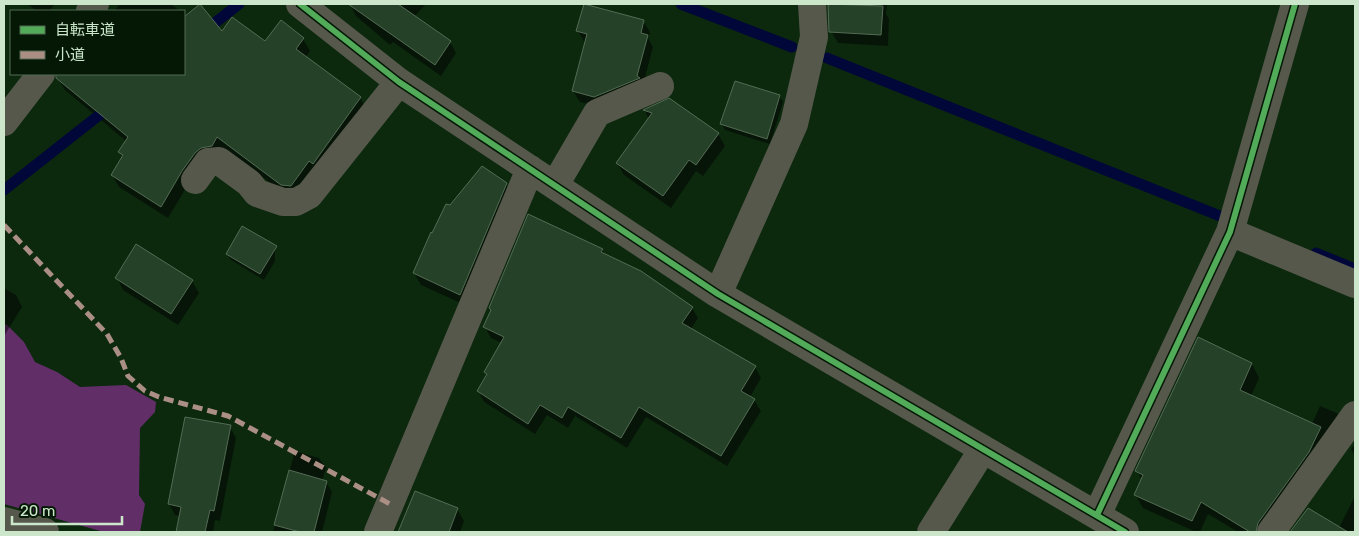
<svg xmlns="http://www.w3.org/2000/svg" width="1359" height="536" font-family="Rubik,'Noto Sans JP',sans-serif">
<rect width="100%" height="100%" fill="#0c290e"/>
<path fill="#622e68" d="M6 324 24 342 35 362 57 372 80 387 126 385 156 402 155 412 140 428 139 495 145 504 140 532H104L4 504V326Z"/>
<path fill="#0007" d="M27 4H55L49 11H37Z
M120 4H171L180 11H114Z
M350 4H426L414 17 450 42 456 53 441 76 393 42 390 45 356 16Z
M829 4H887L886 14 889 19 888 46 838 43 831 31Z
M184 14 222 33 266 43 303 39 310 51 305 58 360 98 367 110 289 197 224 148 219 158 189 183 168 218 119 187 112 175 123 158 120 152 126 141 65 90 58 79 62 74H184Z
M643 21 650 32 648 38 653 47 643 85 601 108 580 102 573 91 586 42H584L578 31Z
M779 96 783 102 770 144 725 130 722 124Z
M669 100 718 134 725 146 703 176 696 171 671 208 624 175 617 163 649 119 645 111Z
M506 184 513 196 467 306 421 285 414 273 450 207Z
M271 244 275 250V261L264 280 231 260 227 254Z
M602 249 605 255 692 308 698 318 691 329 755 367 761 378 750 397 754 400 761 411 727 466 646 417 627 448 575 416 568 428 547 415 535 434 484 402 478 391 487 376 486 372 502 343 491 338 485 327 492 312 490 308Z
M117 278 192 281 199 293 178 325 123 290Z
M4 288 16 295 22 307 4 336Z
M1198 339 1252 364 1259 378 1251 396 1312 424 1320 406 1337 413 1344 427 1269 532H1238L1208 514 1200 532H1196L1143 508 1135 494 1142 480 1137 471Z
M230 427 236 438 220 521 215 520 213 532H178L181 516 175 515 169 504Z
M1355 444V456L1351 449Z
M295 451 319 458 326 468 322 481 326 482 332 492 322 532H273Z
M415 492 457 509 464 521 460 532H400Z
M1355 496V532H1292L1308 509 1339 528Z"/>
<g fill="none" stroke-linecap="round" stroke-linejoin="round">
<path stroke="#010739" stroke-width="11" d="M681 4 792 47
M184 47 239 4
M827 58 1220 216
M4 190 112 105
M1316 253 1355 269"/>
</g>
<path fill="#254127" stroke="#546c55" d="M200 4 222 31 232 17 265 41 281 20 304 38 296 49 361 97 313 164 309 161 291 186 281 185 217 137 212 146 201 148 195 153 182 171 161 207 111 175 123 155 118 152 128 137 56 78V74H184V17Z
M348 4H398L451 41 435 65Z
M584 4 644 20 641 33 648 35 637 76 640 78 594 97 572 91 587 34 576 31Z
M828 4 883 6 881 35 829 32Z
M735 81 780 95 767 139 720 124Z
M669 98 719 133 696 165 689 160 663 196 616 163 652 113 643 110Z
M482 166 507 183 460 295 413 273 431 232 432 233 446 204 450 205Z
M528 214 603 249 601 252 641 271 693 307 682 323 756 366 741 391 755 399 721 456 639 407 621 438 568 407 562 418 540 405 528 424 477 391 487 374 484 372 504 337 483 327 491 310 489 308Z
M242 226 277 246 260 274 226 254Z
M136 244 193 280 171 314 115 278Z
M1198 337 1252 363 1240 390 1321 427 1309 452 1258 523 1256 532H1250L1201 502 1192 521 1134 495 1143 475 1135 471Z
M185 417 231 425 214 511 210 510 205 532H176L181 507 168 504Z
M289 470 327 481 314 532H300L274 525Z
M415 491 458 508 449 532H398Z
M1308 508 1348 532H1290Z"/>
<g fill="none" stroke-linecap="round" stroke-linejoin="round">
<path stroke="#57584c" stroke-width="28" d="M300 4 399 82 718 294 1125 532
M90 11 95 4
M4 122 41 74
M195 180 208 162 219 161 249 183 257 193 283 202H296L309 195 399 82
M555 185 597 113 660 86
M1230 232 1355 284
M718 294 794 124 814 37 812 4
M1097 515 1230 232 1295 4
M4 521 45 532
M378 532 530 169
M931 532 983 449
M1271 532 1355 415"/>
<path stroke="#ac8f84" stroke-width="5" stroke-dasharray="10 5" stroke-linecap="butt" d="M4 225 107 334 121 358 128 376 145 391 159 397 228 416 390 504"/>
<defs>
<path id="cycleway" d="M300 4 399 82 718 294 1125 532
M1097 515 1230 232 1295 4"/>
</defs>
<use href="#cycleway" stroke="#041805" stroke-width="9"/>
<use href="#cycleway" stroke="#51ab58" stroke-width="6"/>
</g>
<rect width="1359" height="536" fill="none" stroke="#cbe6ca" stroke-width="10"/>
<rect x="10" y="10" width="175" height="65" fill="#041805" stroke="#546a54"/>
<rect x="20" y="26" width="25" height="8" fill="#51ab58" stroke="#546a54"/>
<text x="55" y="35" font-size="15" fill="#cbe6ca">自転車道</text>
<rect x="20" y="51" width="25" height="8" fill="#ac8f84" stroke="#546a54"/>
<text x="55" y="60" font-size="15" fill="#cbe6ca">小道</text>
<path d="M12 516v8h110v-8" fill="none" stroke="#cbe6ca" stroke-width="2.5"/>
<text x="20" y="516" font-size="15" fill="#cbe6ca" stroke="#041805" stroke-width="4" paint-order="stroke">20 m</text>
</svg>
